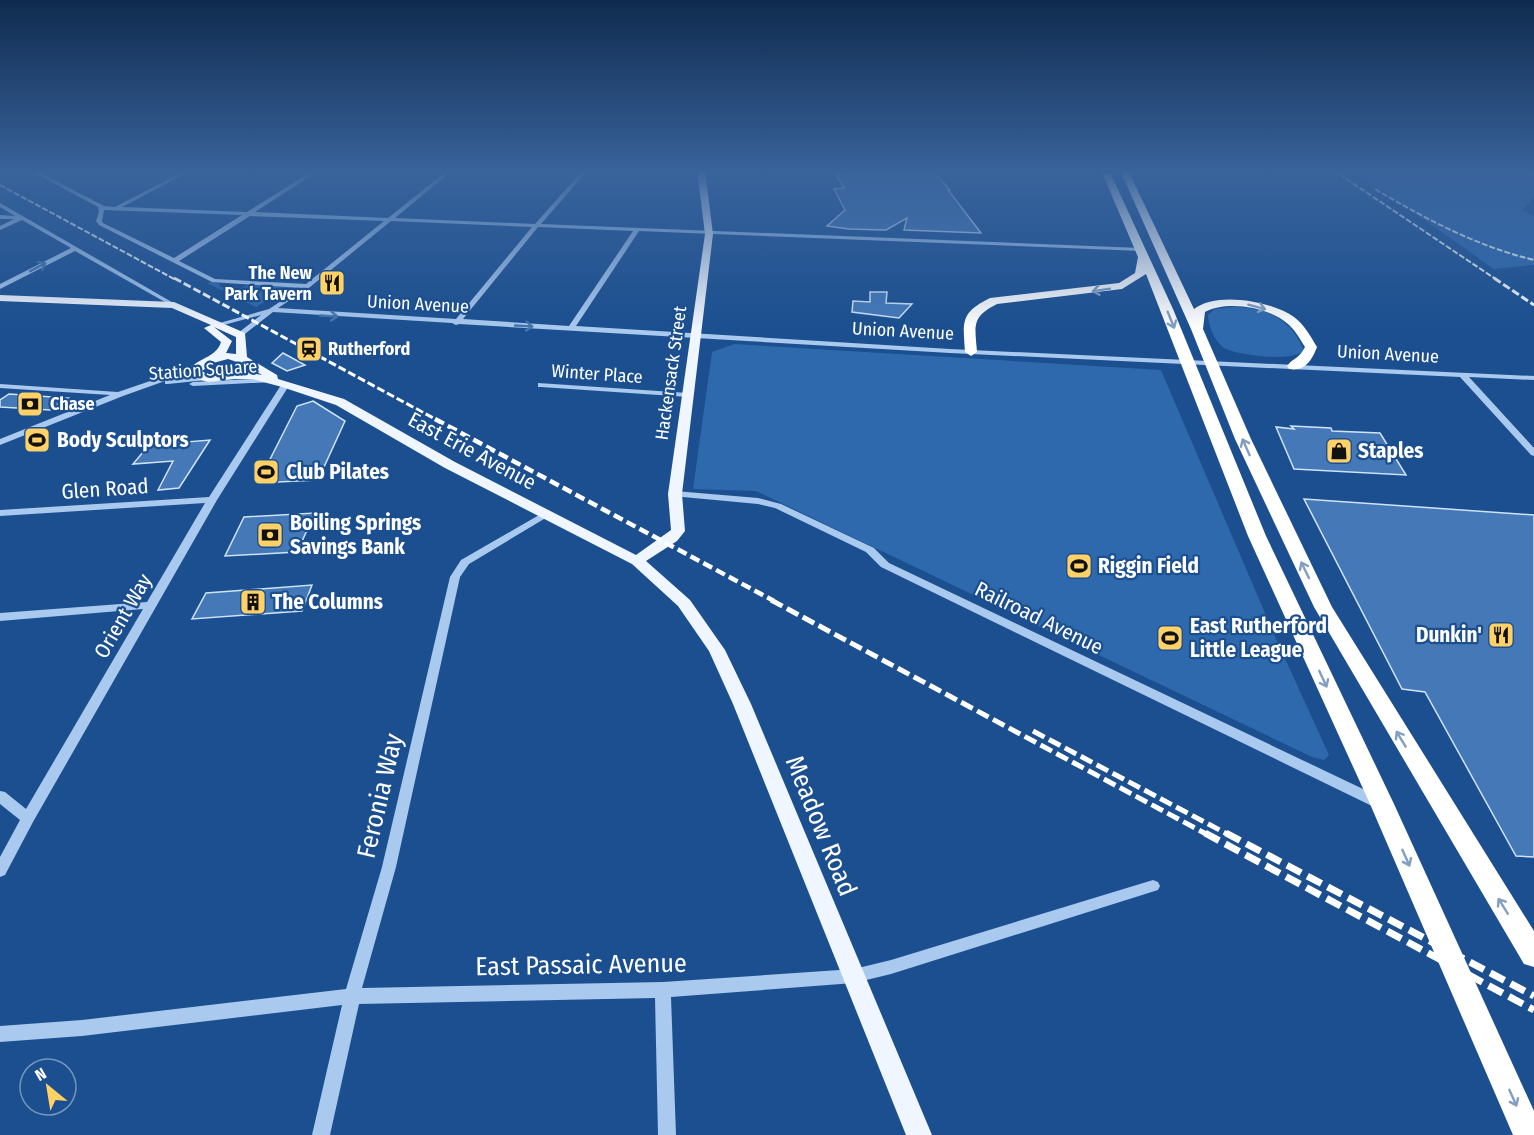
<svg xmlns="http://www.w3.org/2000/svg" width="1534" height="1135" font-family="'Fira Sans Condensed',sans-serif">
<rect width="100%" height="100%" fill="#1b4f8f"/>
<path fill="#2e69ad" d="M1354 170H1534V197L1522 210 1534 216V265L1494 269Z
M211 282 219 283 220 287 241 288 250 284 290 287 256 307 207 283Z
M1233 307C1267 308 1289 317 1304 350 1294 363 1236 355 1224 348 1215 342 1208 325 1208 315L1215 309Z
M734 344 1161 370 1277 641 1329 755 1324 760 1312 757 756 491 693 489 712 352Z"/>
<path fill="#4478b7" stroke="#cfe3fa" stroke-width="1.5" d="M933 171 950 190H948L981 233 904 230 907 218 886 230 849 229 827 226 845 210 834 189 844 188 836 175Z
M870 292H887L886 303 912 304 899 318 852 312 853 301 870 302Z
M283 353 305 365 287 371 272 363Z
M9 394 68 398 50 410 0 407V400Z
M313 401 345 421 318 480 258 483 297 406Z
M1291 426 1331 428 1332 431 1380 433 1406 475 1294 469 1276 427 1294 429Z
M210 440 179 488 158 490 173 461 133 464 149 445Z
M1304 499 1534 515V857L1516 856 1425 692 1402 689Z
M315 513 297 552 225 556 244 517Z
M312 585 302 611 192 619 206 593Z"/>
<g fill="none" stroke-linecap="round" stroke-linejoin="round">
<path fill="#a9c9ee" fill-rule="evenodd" d="M29 170H35L104 206 115 207 186 170H192L122 207 247 212 314 170H320L255 212 388 218 448 170H453L395 218 535 224 583 170H588L541 224 1140 248 1142 249V251L639 231 576 326 950 349 1534 376V380L1469 377 1534 448V456L1531 455 1460 377 950 353 459 324 456 325 452 323 273 312 241 337 237 335 238 333 261 315 220 326 216 324 269 309 301 288 212 282 99 225 96 221 99 212 98 207ZM104 210 242 215 174 258 103 223 102 221ZM250 216 384 221 306 284 215 279 179 261ZM391 221 532 227 456 319 278 308 310 287ZM538 227 633 231 569 326 463 319Z
M699 170H728L701 173Z
M0 203 177 305 172 306 75 251 0 289V284L71 248 22 220 0 230V226L14 219H0V215L15 216 0 207Z
M197 365 201 367 200 369 169 379 203 376 207 378 206 380 168 384H165V381L123 396 0 445V439L110 395 0 388V384L118 392Z
M270 378H273V382L193 386 189 384 193 382Z
M283 382H286L290 384 217 500 33 822 5 875 0 877V857L20 820 0 804V791L5 792 26 809 143 609 0 621V613L147 602 205 503 0 516V510L209 497Z
M538 383 688 393 692 395 688 397 541 387H538Z
M675 491 758 498 781 504 874 548 889 563 1384 799 1386 803 1384 807 1379 808 1374 807 881 567 866 552 775 508 758 504 672 496 670 494 672 492Z
M546 511 549 512 551 514 549 516 469 564 460 577 396 867 362 988 663 982 854 969 891 960 1153 880 1158 882 1160 886 1158 890 891 974 854 983 671 997 676 1135H658L655 998 359 1004 330 1135H312L342 1005 82 1036 0 1042V1026L82 1020 346 989 382 867 450 577 461 560Z"/>
<path fill="#f0f6ff" fill-rule="evenodd" d="M697 170H705L713 234 682 494 685 531 677 541 646 561 690 600 725 650 751 704 932 1135H906L733 704 709 651 678 606 632 564 445 468 336 405 282 387 252 379H235L208 382 197 379 190 372 191 367C201 358 217 356 221 342L204 328 211 325 172 308 0 301V295L174 302 245 333 247 357 277 375 278 379 344 399 455 462 636 555 671 530 668 494 705 234ZM214 327 236 337V354L226 353 232 341ZM228 359 243 364C232 374 215 381 202 371L213 363ZM251 368 262 375 247 372Z"/>
<path fill="#fff" fill-rule="evenodd" d="M1101 170H1109L1173 309 1266 536 1394 804 1534 1111V1135H1513L1370 804 1248 536 1146 274 1122 289 997 304C971 317 975 326 977 352L971 356 965 352C963 321 960 313 990 298L1119 283 1135 273 1138 257Z
M1120 170H1128L1194 309C1217 291 1271 301 1294 317 1304 324 1311 337 1317 347 1312 360 1305 372 1289 369L1287 366C1294 357 1298 360 1305 347 1300 339 1295 330 1288 324 1269 307 1227 300 1205 312L1203 329 1251 439 1332 607 1534 931V967L1524 964 1314 607 1235 439 1191 329Z"/>
<path stroke="#fff" stroke-width="2" stroke-dasharray="6 2" stroke-linecap="butt" d="M1333 170 1497 280
M0 185 176 280
M1375 189C1426 219 1476 246 1534 260"/>
<path stroke="#fff" stroke-width="3" stroke-dasharray="8 3" stroke-linecap="butt" d="M174 278 437 420
M1494 278 1534 305"/>
<path stroke="#fff" stroke-width="4.5" stroke-dasharray="10 4.5" stroke-linecap="butt" d="M435 419 774 601"/>
<path stroke="#fff" stroke-width="5" stroke-dasharray="13 5" stroke-linecap="butt" d="M771 600 1208 835
M1033 731 1229 835"/>
<path stroke="#fff" stroke-width="7" stroke-dasharray="16 7" stroke-linecap="butt" d="M1205 833 1534 1010
M1226 833 1534 996"/>
</g>
<defs><path id="oneway-shaft" d="M-6 0H5M1.5-3L5.5 0L1.5 3" fill="none" stroke-width="1.6" stroke-linecap="round" stroke-linejoin="round" transform="scale(1.5)"/></defs>
<g stroke="#4674ac">
<use href="#oneway-shaft" transform="translate(38 267) rotate(-28)"/>
<use href="#oneway-shaft" transform="translate(329 316) rotate(3)"/>
<use href="#oneway-shaft" transform="translate(524 326) rotate(3)"/>
</g>
<g stroke="#829ec1">
<use href="#oneway-shaft" transform="translate(1101 290) rotate(171)"/>
<use href="#oneway-shaft" transform="translate(1257 307) rotate(15)"/>
<use href="#oneway-shaft" transform="translate(1171 320) rotate(68)"/>
<use href="#oneway-shaft" transform="translate(1246 447) rotate(-114)"/>
<use href="#oneway-shaft" transform="translate(1305 570) rotate(-116)"/>
<use href="#oneway-shaft" transform="translate(1323 679) rotate(65)"/>
<use href="#oneway-shaft" transform="translate(1401 739) rotate(-121)"/>
<use href="#oneway-shaft" transform="translate(1406 858) rotate(66)"/>
<use href="#oneway-shaft" transform="translate(1503 906) rotate(-122)"/>
<use href="#oneway-shaft" transform="translate(1513 1098) rotate(66)"/>
</g>
<linearGradient id="sky" x2="0" y2="1"><stop stop-color="#0f2b4f"/><stop offset="0.52" stop-color="#39639b"/><stop offset="1" stop-color="#39639b" stop-opacity="0"/></linearGradient>
<rect width="1534" height="329" fill="url(#sky)"/>
<defs>
<symbol id="restaurant-square" viewBox="-11 -11 22 22"><rect x="-9" y="-9" width="18" height="18" rx="4" fill="#ffd166" stroke="#1b4f8f"/><path d="M-5-6h1v4h1v-4h1v4h1v-4h1v5L-1.5 .5V6h-2V.5L-5-1ZM5-6V6H3V1.5H1.5Q1.5-4 5-6Z" fill="#111"/></symbol>
<symbol id="station-square" viewBox="-11 -11 22 22"><rect x="-9" y="-9" width="18" height="18" rx="4" fill="#ffd166" stroke="#1b4f8f"/><path d="M-3-6H3Q5-6 5-4V2Q5 4 3 4L4.5 6H3L1.5 4h-3L-3 6H-4.5L-3 4Q-5 4-5 2V-4Q-5-6-3-6ZM-3.5-4v3h7v-3ZM-3.5 1v1.5H-2V1ZM2 1v1.5H3.5V1Z" fill="#111"/></symbol>
<symbol id="bank-square" viewBox="-11 -11 22 22"><rect x="-9" y="-9" width="18" height="18" rx="4" fill="#ffd166" stroke="#1b4f8f"/><path d="M-6-4H6V4H-6ZM0-2.3a2.3 2.3 0 1 0 0 4.6a2.3 2.3 0 1 0 0-4.6Z" fill="#111"/></symbol>
<symbol id="stadium-square" viewBox="-11 -11 22 22"><rect x="-9" y="-9" width="18" height="18" rx="4" fill="#ffd166" stroke="#1b4f8f"/><path d="M0-5a6.5 5 0 1 0 0 10a6.5 5 0 1 0 0-10ZM-3.5-1.8h7v3.6h-7Z" fill="#111"/></symbol>
<symbol id="shop-square" viewBox="-11 -11 22 22"><rect x="-9" y="-9" width="18" height="18" rx="4" fill="#ffd166" stroke="#1b4f8f"/><path d="M-5-2.5h2.3a2.7 3.5 0 0 1 5.4 0H5L5.5 6h-11ZM-1.5-2.5h3a1.5 2.3 0 0 0-3 0Z" fill="#111"/></symbol>
<symbol id="building-square" viewBox="-11 -11 22 22"><rect x="-9" y="-9" width="18" height="18" rx="4" fill="#ffd166" stroke="#1b4f8f"/><path d="M-4-6H4V6H1V3H-1V6H-4ZM-2.5-4.3h1.7v1.8h-1.7ZM.8-4.3h1.7v1.8H.8ZM-2.5-1h1.7V.8h-1.7ZM.8-1h1.7V.8H.8Z" fill="#111"/></symbol>
</defs>
<g fill-rule="evenodd">
<use href="#restaurant-square" x="317" y="268" width="30" height="30"/>
<use href="#station-square" x="294" y="334" width="30" height="30"/>
<use href="#bank-square" x="15" y="389" width="30" height="30"/>
<use href="#stadium-square" x="22" y="425" width="30" height="30"/>
<use href="#shop-square" x="1324" y="436" width="30" height="30"/>
<use href="#stadium-square" x="251" y="457" width="30" height="30"/>
<use href="#bank-square" x="255" y="520" width="30" height="30"/>
<use href="#stadium-square" x="1064" y="551" width="30" height="30"/>
<use href="#building-square" x="238" y="587" width="30" height="30"/>
<use href="#restaurant-square" x="1486" y="620" width="30" height="30"/>
<use href="#stadium-square" x="1155" y="623" width="30" height="30"/>
</g>
<g text-anchor="middle" dominant-baseline="central" stroke-width="4.5" stroke-linejoin="round" paint-order="stroke">
<g font-size="18" font-weight="bold" fill="#fff" stroke="#1b4f8f" text-anchor="start">
<text x="312" y="273" text-anchor="end">The New<tspan x="312" dy="21">Park Tavern</tspan></text>
<text x="328" y="349">Rutherford</text>
<text x="50" y="404">Chase</text>
</g>
<g font-size="18" fill="#fff" stroke="#1b4f8f">
<text transform="translate(418 304) rotate(3)">Union Avenue</text>
<text transform="translate(903 331) rotate(3)">Union Avenue</text>
<text transform="translate(1388 354) rotate(3)">Union Avenue</text>
<text transform="translate(203 370) rotate(-4)">Station Square</text>
<text transform="translate(671 373) rotate(-82)">Hackensack Street</text>
<text transform="translate(597 374) rotate(4)">Winter Place</text>
</g>
<g font-size="21" font-weight="bold" fill="#fff" stroke="#1b4f8f" text-anchor="start">
<text x="57" y="440">Body Sculptors</text>
<text x="1358" y="451">Staples</text>
<text x="286" y="472">Club Pilates</text>
<text x="290" y="523">Boiling Springs<tspan x="290" dy="24">Savings Bank</tspan></text>
<text x="1098" y="566">Riggin Field</text>
<text x="272" y="602">The Columns</text>
<text x="1190" y="626">East Rutherford<tspan x="1190" dy="24">Little League</tspan></text>
<text x="1482" y="635" text-anchor="end">Dunkin'</text>
</g>
<g font-size="21" fill="#fff" stroke="#1b4f8f">
<text transform="translate(472 451) rotate(28)">East Erie Avenue</text>
<text transform="translate(105 489) rotate(-4)">Glen Road</text>
<text transform="translate(123 616) rotate(-60)">Orient Way</text>
<text transform="translate(1039 618) rotate(26)">Railroad Avenue</text>
</g>
<g font-size="26" fill="#fff" stroke="#1b4f8f">
<text transform="translate(380 796) rotate(-77)">Feronia Way</text>
<text transform="translate(821 826) rotate(68)">Meadow Road</text>
<text transform="translate(581 965) rotate(-1)">East Passaic Avenue</text>
</g>
</g>
<g transform="translate(48 1087) rotate(330)"><circle r="28" fill="#1b4f8f" stroke="#7695bc" stroke-width="1.5"/>
<path d="M0-4.5L10 22L0 15L-10 22Z" fill="#ffd166"/>
<text y="-9" font-size="16" font-weight="bold" text-anchor="middle" fill="#ffffff">N</text>
</g>
</svg>
